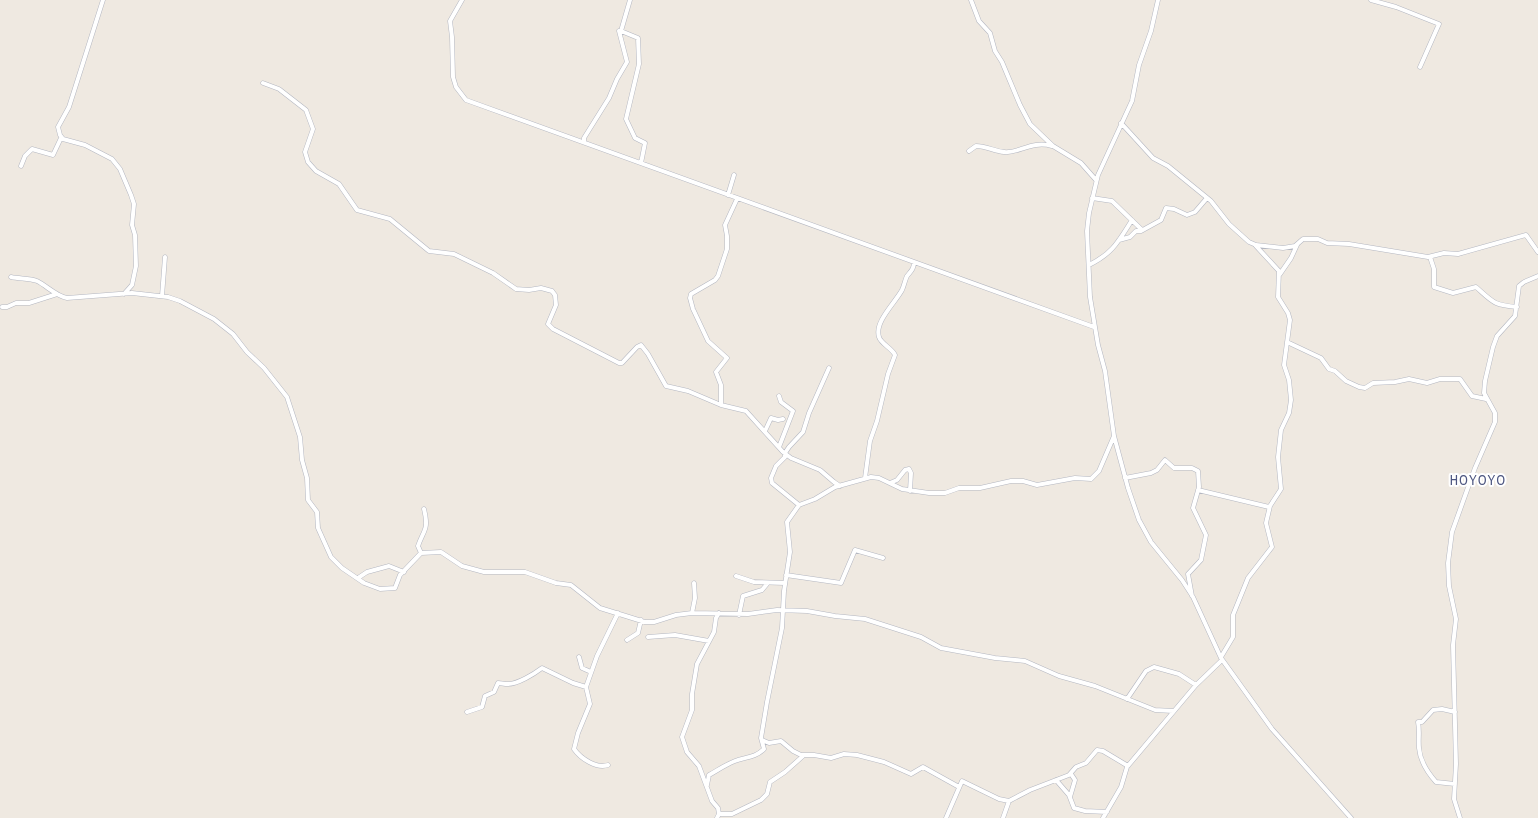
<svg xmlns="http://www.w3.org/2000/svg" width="1538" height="818" font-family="'Archivo Narrow',sans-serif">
<rect width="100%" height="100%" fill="#efe9e1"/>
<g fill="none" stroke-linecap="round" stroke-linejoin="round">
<defs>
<path id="minor" d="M103 0 69 107 58 127 60 135 63 139 85 145 112 159 120 169 131 195 134 204 132 225 135 235 136 266 132 285 124 294
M462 0 450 21 452 37 453 77 456 87 466 100 1094 327
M630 0 621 31 638 38 639 64 626 119 635 138 645 143 641 163
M971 0 979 21 990 33 995 51 1002 62 1020 105 1030 124 1053 146 1081 163 1096 180
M1158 0 1151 31 1139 65 1132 101 1098 175 1089 213 1087 231 1090 297 1098 345 1105 371 1114 436 1128 488 1139 520 1151 542 1182 580 1193 597 1221 658 1272 729 1351 818
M1371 0 1396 7 1439 24 1420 67
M263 83 279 89 306 110 313 129 305 152 308 162 316 171 339 184 357 210 390 219 429 251 454 254 493 273 516 289 529 290 541 288 552 291 555 295 556 305 548 324 553 329 619 363H622L637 347 641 345 648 354 666 386 688 391 721 405 746 411 783 452 791 458 820 470 834 482 840 486
M1121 123 1153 158 1168 166 1211 201 1229 224 1249 242 1256 245 1283 248 1295 246 1303 239H1318L1327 243 1349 244 1428 257 1444 253 1458 254 1526 235 1538 252
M584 142V138L609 98 617 79 627 62 619 31
M969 151 976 146C986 146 994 151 1004 152 1018 154 1032 140 1052 146
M21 166 25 156 32 149 53 155 61 138
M728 195 734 175
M1092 198 1112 201 1142 230
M1119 240 1130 237 1136 231H1141L1161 220 1166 208 1174 209 1187 215 1195 212 1207 198
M1430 257 1434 269V287L1453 293 1476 287C1493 302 1493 305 1517 307
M1089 265C1113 253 1118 242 1132 220
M1280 274 1291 258 1297 245
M11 277C20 279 29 278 37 281 47 286 56 296 67 298L132 293 168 297 180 301 214 319 233 334 247 352 264 368 287 397 300 437 302 460 307 478 308 500 317 512 318 528 331 557 342 568 364 583 380 589 395 588 400 575 421 553 441 552 462 566 484 572H525L556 583 571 585 600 608 645 622H654L676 615 692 613 748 614 777 610 807 611 835 616 865 619 921 637 941 648 995 658 1025 661 1059 676 1095 686 1155 710 1173 711
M162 296 165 257
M2 307H7L16 303H29L57 294
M1287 342 1321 358 1329 369 1335 371 1346 381 1359 387 1365 388 1373 383 1395 382 1409 379 1427 383 1440 379H1460L1472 396 1486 399
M779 396 781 402 793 411 779 447
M721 405V385L716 372 727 358 708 341 693 309 690 298 691 294 715 280 718 276 727 249V236L725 225 737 199
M765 431 771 418 778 420 783 419
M865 478 870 441 877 421 888 374 895 355C892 348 881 344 879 337 874 322 895 303 902 290 904 286 905 280 907 276 911 271 914 269 914 262
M1125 478 1151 473 1157 470 1165 460 1174 468H1192L1198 471 1199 487 1193 508 1206 535 1201 560 1188 574 1192 596
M890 483 897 480 905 470 909 469 911 473 910 491
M1198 490 1269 507
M799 505 772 483 771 478 776 466 785 457V453L789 447 803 432 809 413 829 368
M421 553 418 546C424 529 429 530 424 509
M786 575 841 583 855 550 883 558
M736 576 754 582 785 583
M358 578 367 572 389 566 404 572
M692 613 695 598 694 583
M739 615 743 596 762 590 767 584
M648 637 675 635 709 641
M627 640 638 633 641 620
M579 657 582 668 591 672
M1221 657 1233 637V615L1248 578 1272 547 1266 523 1270 506 1281 489 1278 457 1281 430 1289 413 1291 400 1289 380 1284 365 1290 320 1288 313 1278 297 1279 271 1256 246
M1127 699 1146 671 1154 667 1179 674 1196 685
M467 712 482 707 485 696 494 692 498 683C501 683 504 684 508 684 518 684 534 674 542 668L573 683 586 687
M1455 712 1442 709 1433 710 1422 722H1418C1420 731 1418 739 1419 748 1420 760 1428 773 1436 782L1455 784
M762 740 769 743 781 741 793 751 801 755H814L831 758 844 754 857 755 884 762 911 774 923 767 959 787
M608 765C597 769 581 759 574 749L578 733 590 704 586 687 597 656 618 613
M1056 780 1069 795 1074 808 1085 811 1107 812
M707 785 709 775C718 770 725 765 735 761 745 757 755 758 764 749L761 738 767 702 782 628 784 591 790 552 787 522 799 505 815 499 835 487 871 477 879 478 902 489 929 493H945L959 488H980L1011 481H1023L1037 485 1075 478 1091 479 1099 471 1114 436
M1070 797 1075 780 1071 774
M719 814H732L761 800 767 794 770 782 785 772 803 756
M717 818 719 814 718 808 712 801 699 766 687 752 682 737 692 710V694L697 664 714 632 716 618 719 613
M946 818 962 781 999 799 1009 801 1030 790 1069 775 1076 767 1086 763 1097 750 1103 751 1128 766
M1003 818 1009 801
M1103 818 1121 787 1127 767 1196 685 1222 660
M1460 818 1454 799 1456 764 1453 645 1456 619 1449 586 1448 563 1452 532 1475 468 1495 422V413L1484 393 1485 381 1493 347 1497 336 1515 316 1519 286 1524 282 1538 276"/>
</defs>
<use href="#minor" stroke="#b4b7c1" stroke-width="5"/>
<use href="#minor" stroke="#fff" stroke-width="4"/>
</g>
<g text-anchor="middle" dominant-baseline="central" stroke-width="4" stroke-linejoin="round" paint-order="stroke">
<g font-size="14" letter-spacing="1" fill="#4d5680" stroke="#fff">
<text x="1478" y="480">HOYOYO</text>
</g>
</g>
</svg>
